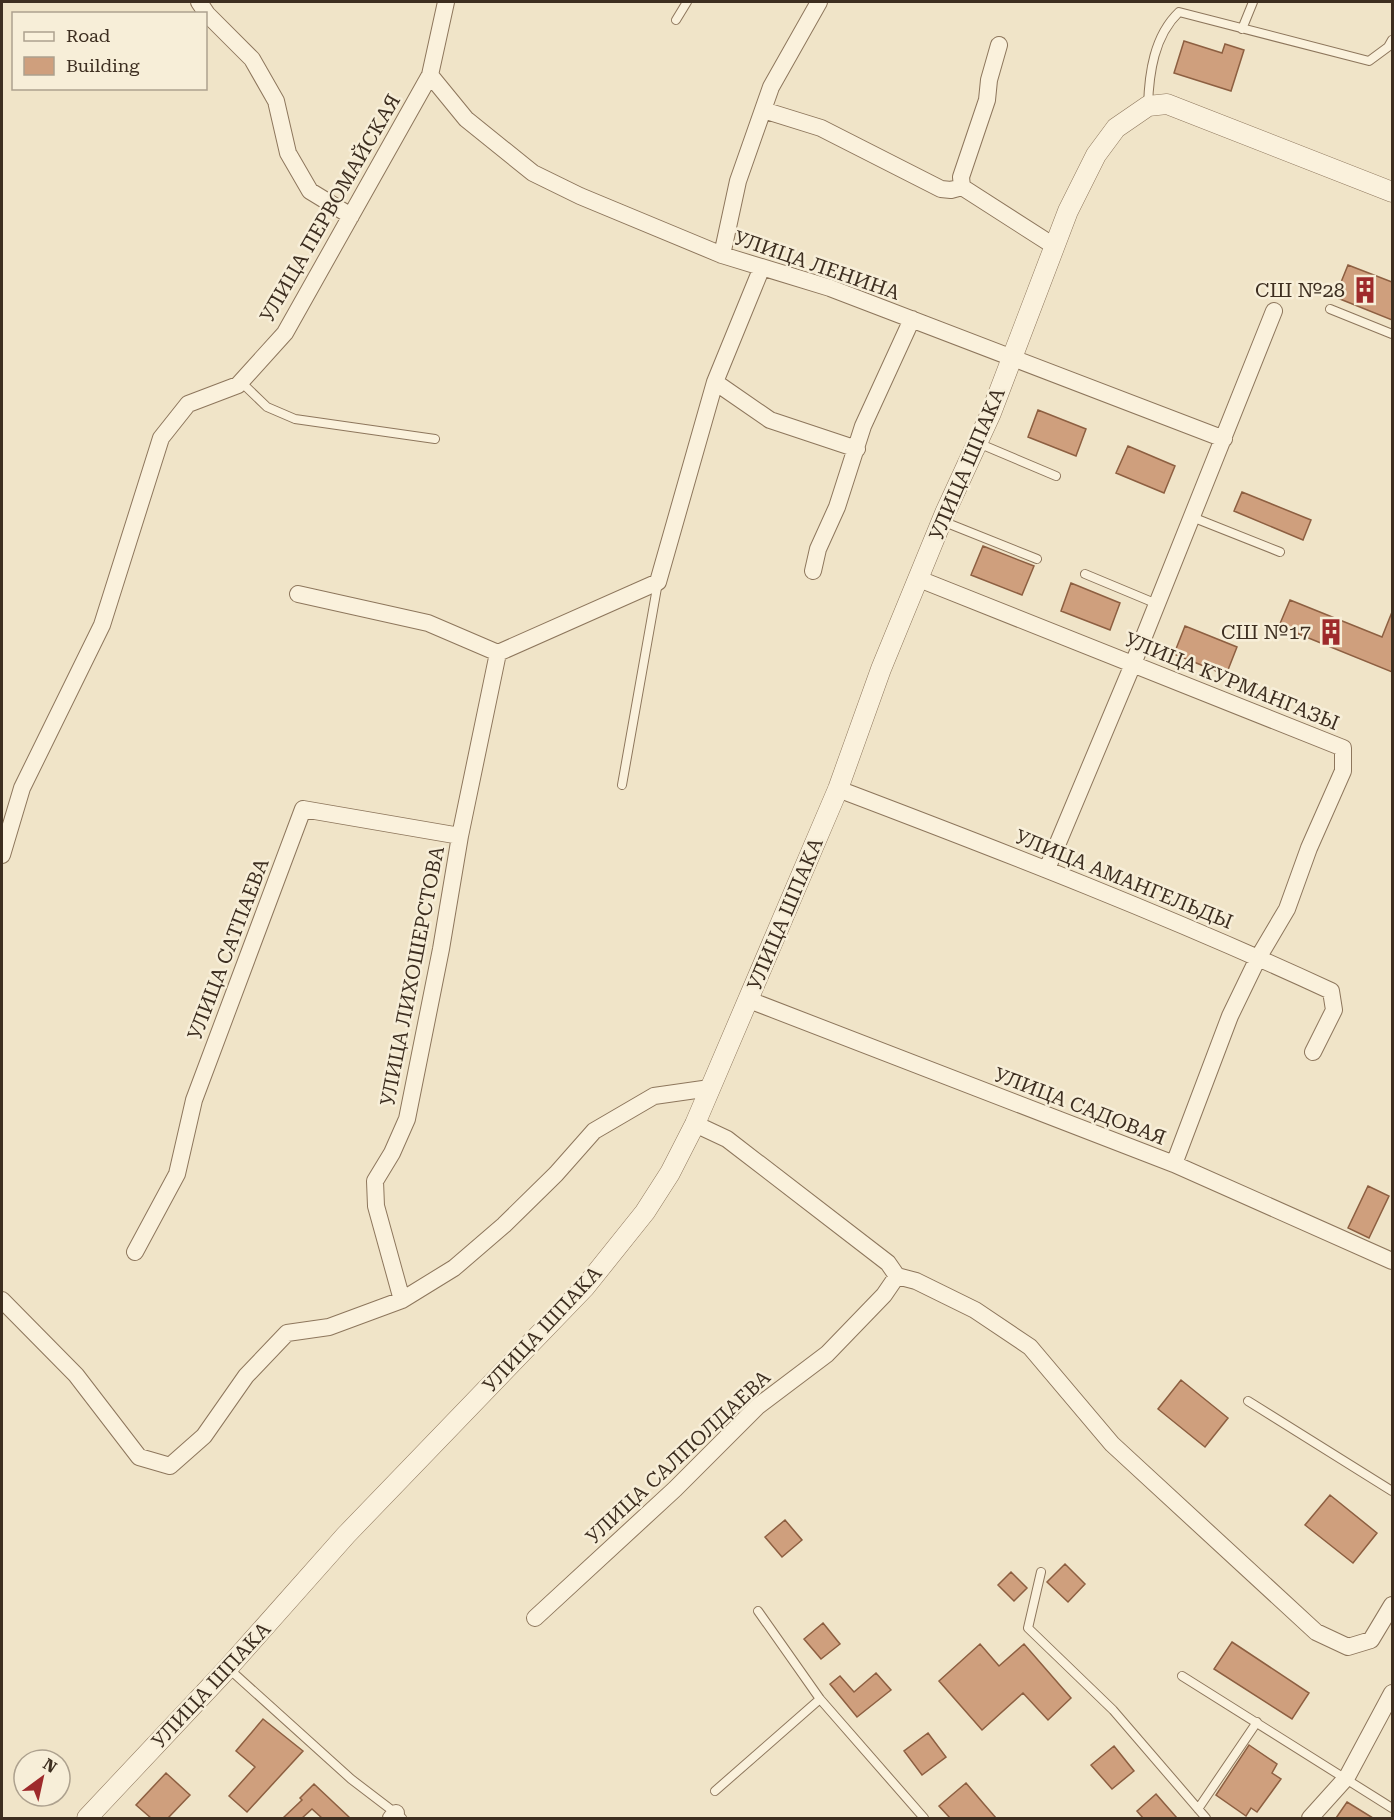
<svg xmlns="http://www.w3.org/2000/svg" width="1394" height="1820" font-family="'Roboto Serif',serif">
<rect width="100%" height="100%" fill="#f0e4c8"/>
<path fill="#cf9f7d" stroke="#8d5f41" stroke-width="1.5" d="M1184 41 1222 53 1225 44 1244 50 1231 91 1174 73Z
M1348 265 1392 282V320L1335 297Z
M1038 410 1086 429 1076 456 1028 437Z
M1128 446 1175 466 1164 493 1116 473Z
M1242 492 1311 520 1303 540 1234 511Z
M983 546 1034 566 1022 595 971 575Z
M1071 583 1120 603 1110 630 1061 611Z
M1290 600 1382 637 1392 612V672L1279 626Z
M1185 626 1237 647 1226 675 1174 654Z
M1368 1186 1389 1196 1369 1238 1348 1228Z
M1181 1380 1228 1418 1205 1447 1158 1409Z
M1330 1495 1377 1533 1353 1563 1305 1525Z
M785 1520 802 1540 782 1557 765 1537Z
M1065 1564 1085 1584 1068 1602 1047 1582Z
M1011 1572 1027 1588 1014 1601 998 1585Z
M823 1623 840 1644 821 1659 804 1639Z
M1232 1642 1309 1693 1292 1719 1214 1669Z
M980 1644 999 1666 1024 1644 1071 1698 1048 1720 1023 1693 982 1730 939 1681Z
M876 1673 891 1690 857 1717 830 1684 840 1676 854 1692Z
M263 1719 303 1751 247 1812 229 1796 255 1767 236 1751Z
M928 1733 946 1757 922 1775 904 1751Z
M1249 1745 1277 1764 1272 1773 1281 1779 1257 1812 1251 1808 1246 1816 1216 1795Z
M1114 1746 1134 1771 1112 1789 1091 1765Z
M166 1773 190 1795 168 1818H151L136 1805Z
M966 1783 983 1803 996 1818H950L939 1806Z
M314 1784 350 1818H322L312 1809 302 1818H283L302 1800 300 1798Z
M1156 1794 1177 1818H1143L1137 1811Z
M1347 1802 1373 1818H1336Z"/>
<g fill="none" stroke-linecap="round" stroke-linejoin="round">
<defs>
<path id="service" d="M676 20 687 2
M1242 29 1253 2
M1148 106C1149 73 1154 36 1179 12L1369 61 1388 47 1392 40
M1330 309 1392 334
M241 382 267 407 295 419 435 439
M978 443 1056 476
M1192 517 1280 552
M942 521 1037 559
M1085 574 1157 604
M622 785 658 582
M1248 1401 1392 1491
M1041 1572 1028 1628 1113 1710 1206 1818
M758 1611 820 1699 924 1818
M228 1668 351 1779 402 1818
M1182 1676 1392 1808
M715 1791 820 1699
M1198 1809 1257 1722"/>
<path id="minor" d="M199 2 207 14 252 59 276 101 288 153 310 191 351 216
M999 45 989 80 987 100 961 177 962 187 1054 246
M430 75 466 119 533 173 580 196 722 255 830 288 1224 439
M763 110 821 128 941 189 951 190 962 187
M722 255 738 181 771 87 819 2
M715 382 770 420 857 449
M813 571 818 549 837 507 863 426 912 319
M919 579 1343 748V771L1309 848 1287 909 1258 958 1230 1016 1174 1164
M298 594 428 623 498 653 658 582 715 382 762 267
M838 789C1004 852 1169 916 1331 991L1334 1010 1313 1052
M2 855 22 788 102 625 161 438 188 404 238 385 285 333 430 75 446 2
M1047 869 1133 664 1274 311
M749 1000 1174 1164 1392 1261
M135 1252 177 1174 194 1100 303 809 460 836
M897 1276 916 1281 975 1310 1030 1347 1112 1444 1316 1632 1348 1647 1371 1640 1392 1605
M2 1300 76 1375 139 1457 170 1466 204 1436 246 1376 287 1333 329 1327 402 1300 454 1268 504 1225 556 1174 594 1131 654 1096 710 1088
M402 1300 376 1206 375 1181 392 1153 407 1119 441 949 460 836 498 653
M535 1618 675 1489 758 1406 827 1354 884 1295 897 1276 888 1263 727 1139 695 1124
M391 1818 396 1813
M1310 1818 1347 1777 1392 1693"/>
<path id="tertiary" d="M87 1818 228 1668 346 1535 585 1287 645 1212 670 1173 695 1124 838 789 881 669 945 513 991 413 1068 211 1096 155 1116 128 1148 106 1167 104 1392 192"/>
</defs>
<use href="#service" stroke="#8d765c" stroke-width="10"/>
<use href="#minor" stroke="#8d765c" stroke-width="18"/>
<use href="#tertiary" stroke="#8d765c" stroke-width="21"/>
<use href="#service" stroke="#faf1dc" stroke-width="8"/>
<use href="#minor" stroke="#faf1dc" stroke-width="16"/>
<use href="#tertiary" stroke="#faf1dc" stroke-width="20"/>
</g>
<defs>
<symbol id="building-bare" viewBox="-9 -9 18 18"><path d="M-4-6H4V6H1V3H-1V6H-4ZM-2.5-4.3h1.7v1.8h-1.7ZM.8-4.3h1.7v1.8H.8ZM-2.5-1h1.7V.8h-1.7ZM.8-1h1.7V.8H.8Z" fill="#9e2a2b" stroke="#f7eed8" stroke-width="2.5" paint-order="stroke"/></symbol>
</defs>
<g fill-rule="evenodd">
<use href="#building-bare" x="1346" y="271" width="38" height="38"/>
<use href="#building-bare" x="1312" y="613" width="38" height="38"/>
</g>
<g text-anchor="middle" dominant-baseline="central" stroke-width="5" stroke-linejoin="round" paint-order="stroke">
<g font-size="20" fill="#3d2e20" stroke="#f7eed8">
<text transform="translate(330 208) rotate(-60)">УЛИЦА ПЕРВОМАЙСКАЯ</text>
<text transform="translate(817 265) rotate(19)">УЛИЦА ЛЕНИНА</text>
<text transform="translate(967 464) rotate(-67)">УЛИЦА ШПАКА</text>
<text transform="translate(1232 681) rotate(22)">УЛИЦА КУРМАНГАЗЫ</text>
<text transform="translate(1124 879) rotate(22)">УЛИЦА АМАНГЕЛЬДЫ</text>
<text transform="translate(785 914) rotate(-67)">УЛИЦА ШПАКА</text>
<text transform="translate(228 949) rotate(-69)">УЛИЦА САТПАЕВА</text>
<text transform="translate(412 976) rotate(-79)">УЛИЦА ЛИХОШЕРСТОВА</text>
<text transform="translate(1080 1106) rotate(21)">УЛИЦА САДОВАЯ</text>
<text transform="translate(542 1329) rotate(-47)">УЛИЦА ШПАКА</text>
<text transform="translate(678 1457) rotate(-43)">УЛИЦА САЛПОЛДАЕВА</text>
<text transform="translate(211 1685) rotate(-47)">УЛИЦА ШПАКА</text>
</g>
<g font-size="20" fill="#3d2e20" stroke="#f7eed8" text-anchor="end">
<text x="1345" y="290">СШ №28</text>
<text x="1311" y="632">СШ №17</text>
</g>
</g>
<rect width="1394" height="1820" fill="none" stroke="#3d2e20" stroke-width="6"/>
<rect x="12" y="12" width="195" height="78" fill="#f7eed8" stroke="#ada18e" stroke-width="1.5"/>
<rect x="24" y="32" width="30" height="9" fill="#faf1dc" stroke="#ada18e" stroke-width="1.5"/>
<text x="66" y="42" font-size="18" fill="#3d2e20">Road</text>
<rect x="24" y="57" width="30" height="18" fill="#cf9f7d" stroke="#ada18e" stroke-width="1.5"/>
<text x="66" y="72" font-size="18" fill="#3d2e20">Building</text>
<g transform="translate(42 1778) rotate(33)"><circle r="28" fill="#f7eed8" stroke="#ada18e" stroke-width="1.5"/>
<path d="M0-4.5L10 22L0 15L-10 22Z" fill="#9e2a2b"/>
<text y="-9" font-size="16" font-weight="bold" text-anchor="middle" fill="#3d2e20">N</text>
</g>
</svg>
